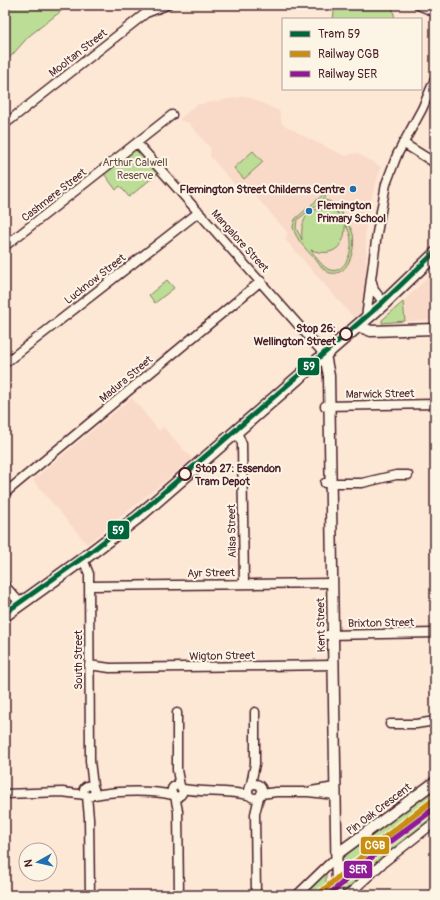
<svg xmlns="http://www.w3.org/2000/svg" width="440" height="900" font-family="Pangolin,sans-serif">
<rect width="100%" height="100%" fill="#fde7d5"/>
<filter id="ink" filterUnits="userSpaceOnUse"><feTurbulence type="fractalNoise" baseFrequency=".025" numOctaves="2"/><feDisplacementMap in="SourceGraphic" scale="8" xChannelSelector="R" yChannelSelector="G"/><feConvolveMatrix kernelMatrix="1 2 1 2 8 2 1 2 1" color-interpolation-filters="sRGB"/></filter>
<g filter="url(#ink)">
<path fill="#f9d9c7" d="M246 96 279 111 282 124 309 139 345 156 356 153 381 167 370 202 365 230 368 306 354 318 285 239 288 233 246 185 242 182 239 189 210 156 211 149 189 123 179 120 196 105Z
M435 270V320L405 321 403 302Z
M132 398 159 431 163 427 192 459 87 544 33 480Z
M435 795V807L391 840 342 881V870L368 847Z"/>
<path fill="#bcdd96" stroke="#837e60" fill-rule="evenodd" d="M5 5H69L29 36 5 63Z
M335 5H392L395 19H333Z
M137 143 162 170 129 197 120 186 116 190 102 171Z
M253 151 263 162 244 179 234 168Z
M324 194 326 197 322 200C333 200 337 207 343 215 346 221 351 227 353 234 356 247 349 277 330 273 324 271 319 264 315 259 306 249 296 240 293 227L295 219ZM319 203 330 204 339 214C315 200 299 215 302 240L296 228 297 220ZM345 224C348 229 351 235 351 241 352 252 345 274 330 270 322 267 315 256 311 250 334 258 346 246 345 224Z
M167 280 174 288 155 303 149 295Z
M403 302 405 321 382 323V320Z
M435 788V795L368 847 342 870V858Z
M435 807V816L342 893V881L391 840Z
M326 872V882L313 895H302Z"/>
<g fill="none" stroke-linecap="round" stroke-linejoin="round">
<defs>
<path id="minor" d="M418 5 435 12
M5 124 146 13 167 5
M137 143 325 355
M403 143 435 163
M5 246 172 115
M372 282 374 290 384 303
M366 318 377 233 386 184 397 155 422 109 435 79
M5 363 199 212
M325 406 435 404
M237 432 242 444 244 584
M325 483H362L396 475H408
M5 493 261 281
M83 559 89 574 90 761 93 786
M5 586 21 604
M90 586 332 583
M327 635 435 633
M89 665 110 668 334 665
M177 713V770L180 786
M390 724H416L435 721
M248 791a7 7 0 1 1 14 0a7 7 0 1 1-14 0Z
M251 784 255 764V712
M83.5 791a5.5 5.5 0 1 1 11 0a5.5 5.5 0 1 1-11 0Z
M171.5 791a5.5 5.5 0 1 1 11 0a5.5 5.5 0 1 1-11 0Z
M183 789C205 793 227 790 248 795
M311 791 335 787
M5 794 62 792 85 795
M261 794 276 792H308L335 795
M94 795C120 791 147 790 173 795
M87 796 89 818 90 895
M175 796 178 811 179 895
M256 895 255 814 259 797
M297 895 331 862
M348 895 384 862 435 822"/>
<path id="tertiary" d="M358 326 371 331 435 329
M325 355 329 376 337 895
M337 854 435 782"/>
<path id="primary" d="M5 615 83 559 138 517 384 303 435 254"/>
</defs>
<use href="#minor" stroke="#4a1f2b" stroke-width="11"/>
<use href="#tertiary" stroke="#4a1f2b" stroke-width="13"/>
<use href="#primary" stroke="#4a1f2b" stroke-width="15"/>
<use href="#minor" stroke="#fcf5e5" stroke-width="8"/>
<use href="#tertiary" stroke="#fcf5e5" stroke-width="10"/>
<use href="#primary" stroke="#fcf5e5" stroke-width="12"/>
<defs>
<path id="rail-1" d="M318 895 379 842 435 799"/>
<path id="rail-2" d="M329 895 383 847 435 808"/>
</defs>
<use href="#rail-1" stroke="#fcf5e5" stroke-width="9"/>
<use href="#rail-2" stroke="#fcf5e5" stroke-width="9"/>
<use href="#rail-1" stroke="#c98e0d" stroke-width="6"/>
<use href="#rail-2" stroke="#8f1a95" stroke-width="6"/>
<defs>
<path id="tram-1" d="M5 613 88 554 140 513 383 302 435 252"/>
</defs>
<use href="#tram-1" stroke="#fcf5e5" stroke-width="8"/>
<use href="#tram-1" stroke="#00653a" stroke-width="5"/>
</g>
</g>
<g fill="#1f6fb2" stroke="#fcf5e5" stroke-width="1.5">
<circle cx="353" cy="189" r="4"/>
<circle cx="309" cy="211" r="4"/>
</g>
<g fill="#fcf5e5" stroke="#4a1f2b" stroke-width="2">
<circle cx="346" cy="334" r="6"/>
<circle cx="185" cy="474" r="6"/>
</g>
<g text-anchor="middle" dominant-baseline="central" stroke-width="4" stroke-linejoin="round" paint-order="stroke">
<g font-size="11" fill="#4a1f2b" stroke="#fcf5e5">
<text transform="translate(78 53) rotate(-38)">Mooltan Street</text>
<text transform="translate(54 195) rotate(-38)">Cashmere Street</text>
<text transform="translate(240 241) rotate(48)">Mangalore Street</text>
<text transform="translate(95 279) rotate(-38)">Lucknow Street</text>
<text transform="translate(126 379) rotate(-40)">Madura Street</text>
<text transform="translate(380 394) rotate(-1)">Marwick Street</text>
<text transform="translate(232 531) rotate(-91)">Ailsa Street</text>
<text transform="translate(211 573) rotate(-1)">Ayr Street</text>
<text transform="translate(381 623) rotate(-1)">Brixton Street</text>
<text transform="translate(321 625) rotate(-91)">Kent Street</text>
<text transform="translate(222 656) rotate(-1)">Wigton Street</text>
<text transform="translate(78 660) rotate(-90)">South Street</text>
<text transform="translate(379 809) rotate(-37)">Pin Oak Crescent</text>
</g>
<g font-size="11" fill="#664e46" stroke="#fcf5e5">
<text x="135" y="162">Arthur Calwell<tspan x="135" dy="13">Reserve</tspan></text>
</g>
<g font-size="11" font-weight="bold" fill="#4a1f2b" stroke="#fcf5e5" text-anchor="end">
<text x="345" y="189">Flemington Street Childerns Centre</text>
<text x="317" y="205" text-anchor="start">Flemington<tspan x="317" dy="13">Primary School</tspan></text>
</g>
<g font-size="11" font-weight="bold" fill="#4a1f2b" stroke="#fcf5e5" text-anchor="end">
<text x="336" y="328">Stop 26:<tspan x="336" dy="13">Wellington Street</tspan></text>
<text x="195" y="468" text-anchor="start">Stop 27: Essendon<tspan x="195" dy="13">Tram Depot</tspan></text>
</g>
</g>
<g stroke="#fcf5e5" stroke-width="1.5">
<rect x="297" y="357" width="23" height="19" rx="4" fill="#00653a"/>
<rect x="107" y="520" width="23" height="20" rx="4" fill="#00653a"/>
<rect x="360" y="836" width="30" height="19" rx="4" fill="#c98e0d"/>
<rect x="343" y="860" width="30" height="19" rx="4" fill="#8f1a95"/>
</g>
<g font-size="11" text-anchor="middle" font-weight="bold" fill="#fff">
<text x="309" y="370">59</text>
<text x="118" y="534">59</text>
<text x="375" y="849">CGB</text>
<text x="358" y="873">SER</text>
</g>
<rect width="440" height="900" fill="none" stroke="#fcf5e5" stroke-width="20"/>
<rect x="10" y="10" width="420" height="880" fill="none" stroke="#4a1f2b" stroke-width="1.5" filter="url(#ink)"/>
<rect x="282" y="18" width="140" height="72" fill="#fcf5e5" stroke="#b59f9b"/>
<rect x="290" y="31" width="20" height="6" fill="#00653a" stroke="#b59f9b"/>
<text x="318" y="38" font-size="12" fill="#4a1f2b">Tram 59</text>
<rect x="290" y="51" width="20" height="6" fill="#c98e0d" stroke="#b59f9b"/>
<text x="318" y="58" font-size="12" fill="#4a1f2b">Railway CGB</text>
<rect x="290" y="71" width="20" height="6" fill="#8f1a95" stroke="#b59f9b"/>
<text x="318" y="78" font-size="12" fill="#4a1f2b">Railway SER</text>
<g transform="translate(38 862) rotate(262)"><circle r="19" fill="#fcf5e5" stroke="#b59f9b"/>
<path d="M0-3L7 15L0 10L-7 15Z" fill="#1f6fb2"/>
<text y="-6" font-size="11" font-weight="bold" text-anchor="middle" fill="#4a1f2b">N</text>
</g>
</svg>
